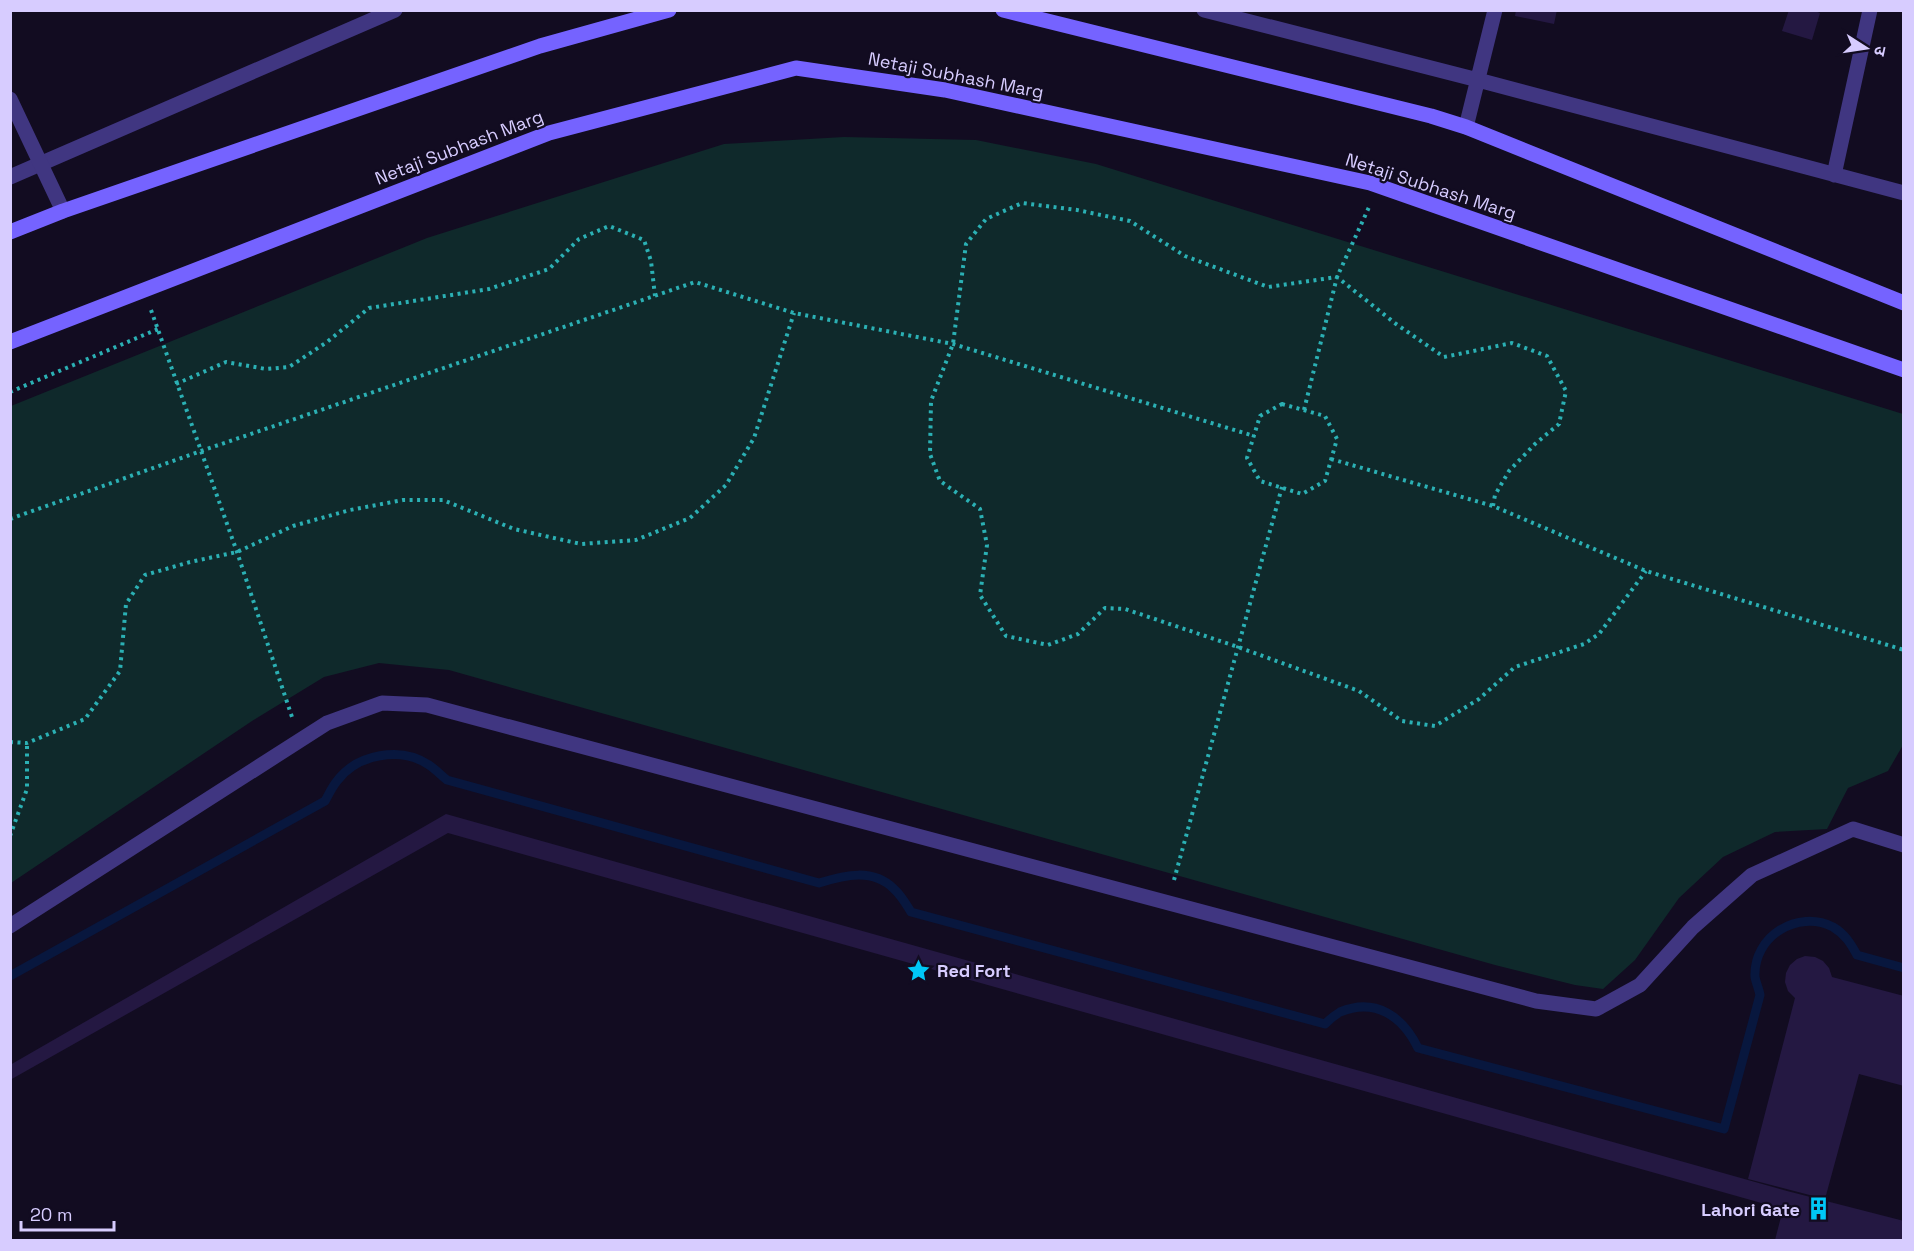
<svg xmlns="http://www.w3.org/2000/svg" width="1914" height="1251" font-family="'Space Grotesk','Noto Sans Devanagari',sans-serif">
<rect width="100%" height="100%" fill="#120c21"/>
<path fill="#0f292b" d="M844 137 976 140 1096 164 1903 414V745L1888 771 1848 788 1827 829 1775 832 1723 857 1679 898 1635 960 1603 989 1575 985 1495 965 449 670 379 663 324 677 252 721 11 883V406L427 238 724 144Z"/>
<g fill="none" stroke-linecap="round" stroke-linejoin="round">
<path stroke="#08173e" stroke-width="9" d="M10 976 325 801C329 794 332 787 337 781 357 754 401 746 429 765 435 769 441 775 447 780L819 883C845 875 873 868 894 889 901 895 906 904 911 912L1325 1024C1329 1020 1335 1015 1340 1012 1376 997 1403 1017 1418 1048L1724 1129 1760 995C1759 989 1756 983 1755 977 1753 936 1798 909 1833 927 1845 934 1851 944 1857 955L1904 968"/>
</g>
<path fill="#241842" d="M1516 10H1557L1554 24 1515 16Z
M1789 10H1812L1820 13 1812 40 1782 31Z
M446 814 1787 1191 1904 1221V1240H1775L1783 1209 448 833 10 1080V1065Z
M1805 956 1815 957 1823 961 1829 968 1832 977 1904 996V1086L1859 1074 1825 1199 1748 1179 1795 998 1788 991 1785 982 1786 973 1790 965 1797 959Z"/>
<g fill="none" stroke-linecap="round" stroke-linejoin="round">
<path stroke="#2bb0b4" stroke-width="4" stroke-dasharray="3 4.5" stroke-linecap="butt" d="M151 310 237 552 292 717
M176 384 226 362 266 369 289 367 327 342 369 308 489 289 549 269 579 239 609 226 644 240 651 261 655 296
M10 392 158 329
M1282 404 1325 416 1337 439 1325 481 1302 494 1260 481 1247 458 1260 416Z
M1304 410 1337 277 1370 205
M1331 459 1493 506 1646 571 1904 650
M1493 506 1495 495 1509 471 1535 444 1559 424 1566 391 1547 356 1512 343 1444 357 1396 324 1337 277 1268 287 1185 256 1130 221 1077 210 1022 203 986 219 966 244 953 344 931 401 930 454 940 481 980 509 987 545 980 595 1006 636 1048 645 1078 634 1105 608 1125 609 1238 647 1359 691 1402 721 1435 726 1479 699 1515 667 1584 644 1599 634 1646 571
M10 519 201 451 695 282 794 313 953 344 1254 436
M10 742 27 743 85 719 120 671 126 604 145 575 190 562 237 552 293 526 350 510 403 500H443L514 529 581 544 636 540 690 518 726 485 754 438 794 313
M10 836 27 789V743
M1174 880 1282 487"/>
<path stroke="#403681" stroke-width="15" d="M10 177 395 10"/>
<path stroke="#403681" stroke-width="15" d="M10 99 63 211
M10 926 327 723 382 703 427 705 1536 1001 1596 1009 1600 1007 1640 985 1693 927 1752 875 1853 829 1904 845"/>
<path stroke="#403681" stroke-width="15" d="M1204 10 1478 80 1904 193
M1466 127 1495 10
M1834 175 1870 10"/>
<path stroke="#7563ff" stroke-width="15" d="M1003 10 1431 116 1466 127 1904 303
M10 232 63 211 540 46 669 10
M10 342 549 133 796 68 945 90 1370 183 1904 370"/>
</g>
<defs>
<symbol id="sight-bare" viewBox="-9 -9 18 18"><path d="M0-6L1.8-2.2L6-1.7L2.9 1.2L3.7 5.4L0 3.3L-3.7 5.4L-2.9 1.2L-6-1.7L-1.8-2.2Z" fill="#00c7f7" stroke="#120c21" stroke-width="2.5" paint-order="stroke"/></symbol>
<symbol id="building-bare" viewBox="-9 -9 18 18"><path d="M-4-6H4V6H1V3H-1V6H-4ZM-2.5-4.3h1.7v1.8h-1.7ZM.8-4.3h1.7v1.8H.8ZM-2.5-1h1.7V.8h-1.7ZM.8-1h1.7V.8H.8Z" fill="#00c7f7" stroke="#120c21" stroke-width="2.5" paint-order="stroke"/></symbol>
</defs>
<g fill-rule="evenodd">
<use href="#sight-bare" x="902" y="954" width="33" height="33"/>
<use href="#building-bare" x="1802" y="1192" width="33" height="33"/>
</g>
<g text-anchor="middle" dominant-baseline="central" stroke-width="4.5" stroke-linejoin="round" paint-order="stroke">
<g font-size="18" fill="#d7ccff" stroke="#120c21">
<text transform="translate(956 75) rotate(11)">Netaji Subhash Marg</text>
<text transform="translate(459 147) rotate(-21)">Netaji Subhash Marg</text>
<text transform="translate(1431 186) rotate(18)">Netaji Subhash Marg</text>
</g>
<g font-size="18" font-weight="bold" fill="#d7ccff" stroke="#120c21" text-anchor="start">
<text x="937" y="970">Red Fort</text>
<text x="1800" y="1209" text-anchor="end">Lahori Gate</text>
</g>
</g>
<rect width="1914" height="1251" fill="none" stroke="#d7ccff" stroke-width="24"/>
<g transform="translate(1866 48) rotate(102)" stroke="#120c21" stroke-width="4.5" paint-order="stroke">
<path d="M0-4.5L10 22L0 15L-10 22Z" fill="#d7ccff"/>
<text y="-9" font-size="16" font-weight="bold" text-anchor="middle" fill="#d7ccff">उ</text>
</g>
<path d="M21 1221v9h93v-9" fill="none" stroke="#d7ccff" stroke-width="3"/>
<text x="30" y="1221" font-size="18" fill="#d7ccff" stroke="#120c21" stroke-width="4.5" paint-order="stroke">20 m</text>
</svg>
